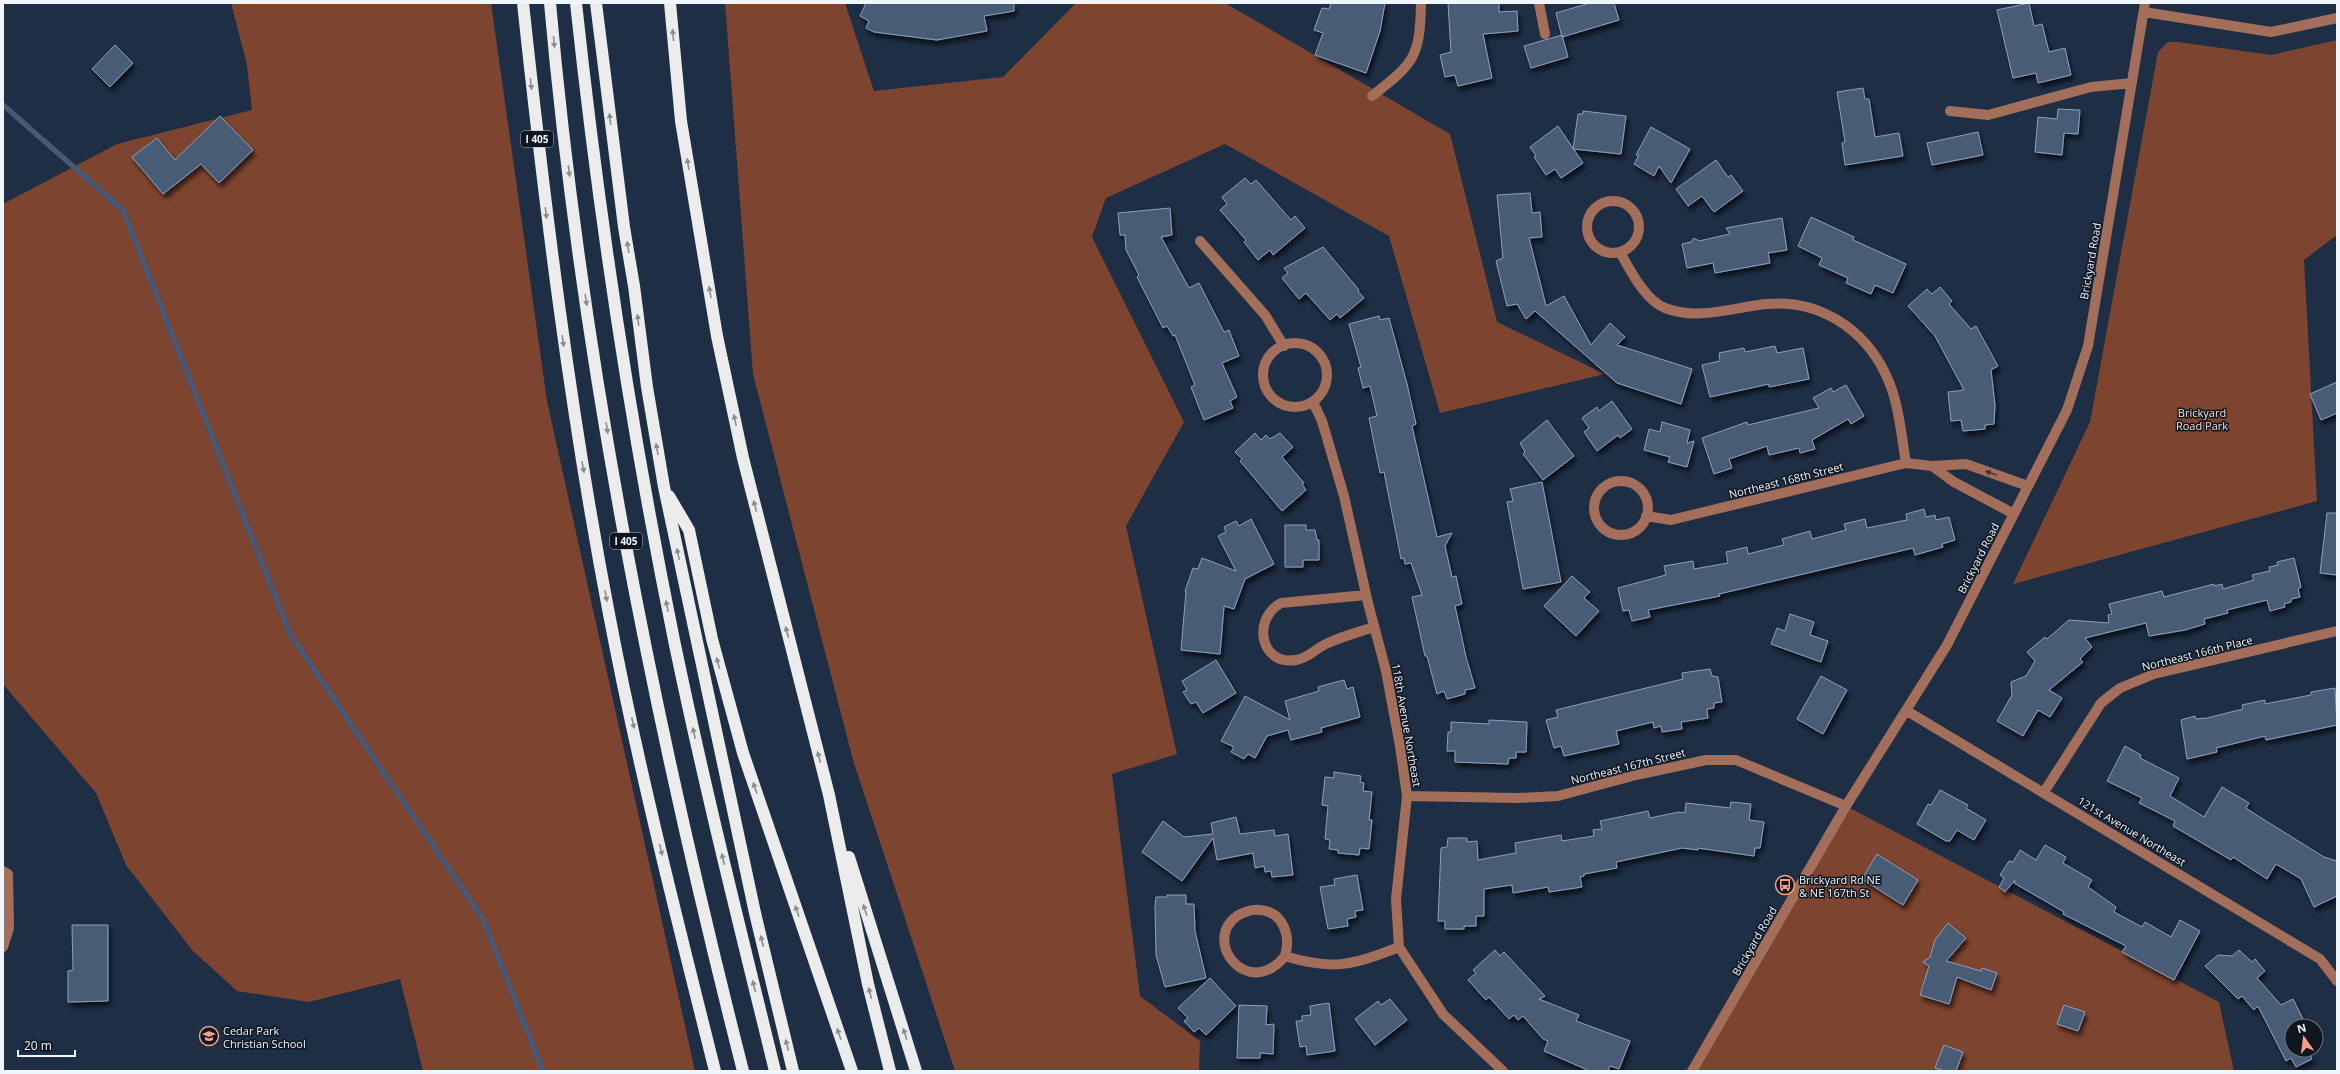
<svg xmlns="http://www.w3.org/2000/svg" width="2340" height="1074" font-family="'Open Sans',sans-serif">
<defs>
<filter id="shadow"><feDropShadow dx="2.5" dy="4.5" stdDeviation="2" flood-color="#0009"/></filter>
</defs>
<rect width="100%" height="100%" fill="#1e2e45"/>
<path fill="#7d442f" d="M231 3H491L547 401 695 1071H423L400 979 309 1002 237 991 193 951 126 865 96 793 3 684V204L117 144 252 110 247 65Z
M725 3H845L874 91 1003 77 1076 3H1225L1450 134 1497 322 1605 374 1440 413 1442 420 1389 236 1225 144 1106 198 1092 237 1184 422 1126 526 1177 754 1112 774 1140 996 1200 1041 1199 1071H955L853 760 753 374Z
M2337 40V235L2304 260 2317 501 2013 584 2090 422 2158 52 2168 42H2178L2271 55Z
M1846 806 2219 1002 2234 1071H1691Z"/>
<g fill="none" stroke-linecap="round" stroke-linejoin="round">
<path stroke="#485978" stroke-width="5.5" d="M3 105 123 210 290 634 483 919 543 1071"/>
</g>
<path fill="#485b74" stroke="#8ca0bd" filter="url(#shadow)" d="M866 3H1014V11L984 16 987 31 937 40 874 32 866 28 869 21 860 16Z
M1331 3H1385L1380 31 1366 73 1315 55 1323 33 1314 30 1322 8 1329 9Z
M1448 3H1499V12L1517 11 1518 31 1483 34 1492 78 1458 86 1455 75 1445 77 1440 55 1451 52Z
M1590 3H1614L1619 20 1562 37 1556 13Z
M2029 3 2034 26 2042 24 2049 52 2065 48 2071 75 2038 83 2036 73 2013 78 1997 10Z
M1562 35 1568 57 1531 68 1524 46Z
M115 45 133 63 110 87 92 69Z
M1863 88 1865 99H1869L1875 137 1899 133 1903 156 1845 165 1842 143 1845 142 1837 92Z
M2058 109 2080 110 2078 134 2064 133 2062 155 2035 152 2038 117 2057 119Z
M1583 111 1626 116 1621 154 1573 149 1578 114H1583Z
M220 116 253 150 219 183 201 164 163 194 132 157 157 138 175 160Z
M1558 126 1583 163 1561 178 1555 169 1546 175 1534 157 1536 156 1530 147Z
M1651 127 1690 149 1671 183 1659 166 1654 176 1634 164 1639 155H1636Z
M1978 132 1983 155 1932 165 1927 143Z
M1716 160 1728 177 1731 175 1743 191 1714 212 1702 196 1688 206 1676 189Z
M1245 178 1251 184 1256 180 1291 220 1295 216 1305 228 1273 255 1270 250 1258 260 1244 242 1246 240 1220 210 1227 204 1222 197Z
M1530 193 1532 213 1540 212 1542 237 1529 238 1546 306 1564 296 1591 345 1610 323 1625 337 1617 345 1692 369 1681 404 1617 383 1535 311 1526 319 1517 304 1507 306 1496 261 1503 258 1497 195Z
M1170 208 1172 235 1161 237 1189 288 1199 283 1224 332 1229 330 1239 356 1222 363 1237 397 1230 401 1233 408 1204 420 1191 387 1195 385 1175 335 1173 336 1167 326 1163 328 1137 277 1139 275 1126 250 1125 235H1120L1118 213Z
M1811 217 1854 237 1853 240 1906 264 1893 293 1875 285 1871 294 1846 283 1848 278 1819 265 1822 258 1798 246Z
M1782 218 1787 250 1768 253 1770 263 1715 273 1713 263 1687 268 1682 244 1691 242 1694 238 1699 241 1730 234 1726 228Z
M1323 247 1359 290 1358 291 1364 298 1340 318 1337 314 1330 320 1306 293 1299 299 1282 278 1288 273 1284 268Z
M1940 287 1952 301 1949 304 1971 329 1976 326 1998 366 1991 370 1995 405 1994 424 1985 425V429L1963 431 1961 420 1951 421 1948 392 1964 390 1935 336 1908 306 1927 289 1932 294Z
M1379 316 1380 320 1389 318 1407 384 1416 424 1412 426 1437 537 1452 533 1445 546 1452 577 1456 576 1462 604 1455 606 1466 657 1475 688 1465 690V694L1447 699 1444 691 1437 694 1427 656H1425L1412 597 1422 595 1411 563 1405 564 1404 558 1401 559 1384 472 1380 473 1369 418 1377 416 1370 386 1363 388 1358 368 1361 367 1349 324Z
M1775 346 1777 353 1803 348 1809 379 1769 387V384L1710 397 1702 365 1720 361 1719 353 1744 348 1745 352Z
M2337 382V413L2321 420 2310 394Z
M1846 385 1864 416 1851 424 1848 419 1812 440 1815 449 1800 453 1799 448 1769 455 1767 446 1729 459 1732 468 1714 474 1702 438 1747 422 1748 425 1819 408 1813 398 1831 388 1833 392Z
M1612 401 1632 429 1620 438 1618 435 1597 451 1584 432 1589 428 1582 418 1597 407 1599 411Z
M1547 420 1574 456 1543 480 1523 454 1525 452 1520 443Z
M1662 422 1690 430 1687 443 1694 441 1687 467 1668 462 1670 457 1644 450 1649 429 1660 432Z
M1255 433 1261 440 1266 435 1270 439 1280 433 1293 447 1282 457 1304 483 1302 484 1306 490 1282 511 1240 461 1242 459 1235 452Z
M1542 482 1561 582 1523 589 1507 502 1513 501 1510 489Z
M1924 509 1926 517 1935 515 1936 520 1949 517 1955 540 1942 544 1943 547 1915 555 1913 548 1719 594 1720 596 1648 610 1650 617 1632 621 1629 610 1623 611 1618 588 1666 575 1664 566 1693 561 1694 569 1728 563 1726 552 1747 547 1748 554 1784 545 1782 539 1810 531 1812 539 1846 530 1844 524 1865 519 1867 528 1907 520 1906 514Z
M2327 513H2337V575L2320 573Z
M1251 519 1274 564 1245 579 1234 609 1224 606 1220 654 1181 650 1186 592 1185 591 1193 568 1198 569 1202 558 1236 571 1218 536 1226 532 1224 527 1236 521 1239 526Z
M1285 525H1306V530H1315L1317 540H1319V560H1303V567H1285Z
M2294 558 2301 587 2298 589 2300 597 2291 599V602L2284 604 2285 607 2270 611 2267 600 2227 610 2228 613 2204 619 2205 624 2185 630 2149 636 2146 623 2085 638 2092 647 2080 659 2083 662 2049 690 2062 698 2050 717 2038 710 2023 736 1997 721 2012 695 2011 682 2026 676 2035 661 2027 652 2045 637 2047 639 2069 620 2109 623 2108 615 2112 614 2109 604 2162 591 2164 597 2214 584V586L2222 584 2223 589 2254 580 2252 575 2270 571 2269 567 2278 565 2277 562Z
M1572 576 1590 592 1584 598 1599 611 1576 636 1544 606Z
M1790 614 1814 622 1810 635 1828 641 1821 662 1771 644 1777 628 1785 631Z
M1216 660 1236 693 1203 713 1196 702 1191 704 1183 692 1187 690 1182 681Z
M1710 669 1712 676 1718 677 1722 702 1714 703V708L1707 709 1708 718 1681 722 1682 729 1662 732 1661 726 1654 728 1653 722 1616 731 1619 744 1564 756 1561 746 1554 748 1546 720 1558 717 1556 710 1683 679 1682 673Z
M1821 676 1847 690 1823 734 1797 719Z
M1344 680 1347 689 1353 687 1360 717 1321 728 1322 732 1291 740 1288 730 1267 736 1255 758 1248 754 1244 759 1231 752 1234 747 1221 741 1245 696 1290 720 1285 701 1319 691 1318 687Z
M2335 688 2337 725 2266 740 2265 736 2216 748 2217 752 2187 759 2181 720 2195 716 2196 719 2207 718 2243 709 2242 705 2265 700V704L2311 695V692Z
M1489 720 1527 722 1526 752H1516V758H1509L1508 764 1455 762V751H1447L1448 732H1451V722L1489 724Z
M2125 746 2141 755 2140 758 2179 778 2170 796 2204 817 2222 787 2249 803 2246 808 2258 816 2324 857 2337 861V896L2314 907 2301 879 2276 864 2267 879 2233 857 2231 860 2173 826 2175 821 2139 803 2142 798 2107 781Z
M1334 772 1361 776 1360 782 1364 783 1363 791 1372 792 1369 820H1372L1369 849 1360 848 1359 855 1338 853V850L1329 849 1330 840 1325 839 1328 806 1322 805 1325 777 1334 778Z
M1940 790 1968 805 1966 808 1986 820 1974 840 1957 830 1950 841H1946L1917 824 1928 804 1931 805Z
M1731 802 1751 804 1749 820 1764 822 1760 848H1755L1754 856 1698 848V850L1682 848 1616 862 1617 868 1584 874V876L1580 877 1582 887 1549 892 1548 887 1513 893 1512 885 1484 889V916H1476V926H1464V929H1445V921H1438L1441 848 1447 847 1448 838H1467V842L1477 841 1478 860 1516 853 1515 843 1561 835 1562 841 1594 836 1593 830 1602 829 1600 821 1629 815 1648 811 1650 818 1679 812 1685 813 1686 803 1730 808Z
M1236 817 1240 834 1274 830 1275 836 1288 834 1293 875 1272 877 1271 871 1265 872 1264 866 1255 868 1253 853 1217 860 1213 838 1182 881 1142 852 1163 821 1184 837 1213 834 1211 823Z
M2045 845 2066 857 2063 863 2092 880 2088 887 2116 907 2114 912 2142 927 2145 922 2171 937 2180 920 2200 931 2174 980 2122 952 2126 946 2063 914 2064 912 2014 883 2015 880 2005 892 1999 887 2004 878 2000 875 2009 861 2013 862 2020 850 2036 860Z
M1877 854 1918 880 1903 905 1862 879Z
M1357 875 1363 910 1355 911 1356 917 1347 919 1348 926 1328 929 1320 887 1335 885 1334 879Z
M1167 895H1186V904H1194L1195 931 1206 978 1165 987 1156 955 1155 906 1156 897H1167Z
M1948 923 1966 938 1946 961 1981 971 1982 968 1997 973 1991 990 1957 977 1949 1004 1920 995 1929 966 1923 962 1930 957 1935 940Z
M72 925H108V1001L68 1002V971L73 970Z
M1495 950 1500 956 1504 952 1545 996 1539 999 1579 1015 1576 1021 1630 1041 1619 1069 1610 1066 1608 1071H1590L1544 1051 1548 1041 1543 1039 1523 1016 1518 1020 1514 1015 1509 1019 1489 997 1486 1000 1468 980 1476 973 1473 970Z
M2239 950 2252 962 2255 959 2265 971 2257 978 2281 1005 2293 999 2303 1019 2298 1021 2301 1026H2292V1050H2308L2312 1059 2296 1067 2291 1058 2286 1061 2258 1006 2254 1010 2242 996 2238 999 2205 966 2218 955 2232 956Z
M1210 978 1236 1006 1206 1035 1199 1028 1194 1032 1184 1021 1188 1018 1178 1008Z
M1390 999 1407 1020 1375 1045 1355 1019 1378 1001 1381 1005Z
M1329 1003 1335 1051 1307 1055 1306 1046 1300 1047 1296 1021H1302V1016L1311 1015 1310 1006Z
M1239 1005 1267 1006 1266 1025 1274 1024 1273 1054 1260 1053V1058H1237Z
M2064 1005 2085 1012 2078 1031 2057 1024Z
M1944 1045 1963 1052 1956 1071H1945L1935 1068Z"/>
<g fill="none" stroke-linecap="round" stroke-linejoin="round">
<path stroke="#a36e5a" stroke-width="10" d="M1539 3 1545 34
M2144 12 2271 32 2337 18
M1372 96C1414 63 1420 58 1421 3
M1950 111 1988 115 2091 87 2132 83
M1587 227a26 26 0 1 1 52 0a26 26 0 1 1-52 0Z
M1200 241 1265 315 1284 346
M1620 252C1630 270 1645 300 1665 308 1697 321 1734 307 1767 304 1818 299 1864 328 1886 375 1899 402 1901 434 1906 463
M1263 375a32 32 0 1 1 64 0a32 32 0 1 1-64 0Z
M1313 402 1322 421 1344 496 1368 603 1386 671 1400 746 1407 796 1396 899 1399 947 1443 1014 1503 1071
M1594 508a27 27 0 1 1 54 0a27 27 0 1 1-54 0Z
M2014 514 1954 482 1932 466 1966 464 2028 486
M1646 516 1671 520 1906 463 1932 466
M1366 595 1281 603C1251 620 1261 666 1296 660 1309 658 1316 648 1328 643 1343 636 1359 632 1374 627
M1907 711 2320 959 2337 981
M2044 792 2101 703 2120 688 2154 674 2337 631
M1407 796 1517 798 1558 796 1636 775 1706 760H1736L1846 806
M3 871 8 874 9 928 3 947
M1285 956C1249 1001 1201 942 1237 916 1244 912 1252 909 1260 910 1284 912 1291 937 1285 956 1333 971 1353 965 1399 947
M1692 1071 1846 806 1947 645 2067 410 2088 346 2145 3"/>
<path stroke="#ececec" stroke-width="12" d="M523 3C545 208 570 411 609 614 638 767 677 919 715 1071
M550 3C582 363 654 721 743 1071
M576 3C599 217 631 429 674 640 704 785 740 928 775 1071
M596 3 624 227 634 286 647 387 664 487 755 913 793 1071
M670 3 681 121 717 336 743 458 829 795 868 984 890 1071
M669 496 689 530 712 639 743 753 852 1071
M849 857 916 1071"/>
</g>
<defs><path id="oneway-solid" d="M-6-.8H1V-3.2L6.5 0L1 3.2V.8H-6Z"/></defs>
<g fill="#898c90">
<use href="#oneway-solid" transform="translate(673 35) rotate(-95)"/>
<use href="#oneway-solid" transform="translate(554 42) rotate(85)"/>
<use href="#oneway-solid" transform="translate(531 84) rotate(84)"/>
<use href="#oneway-solid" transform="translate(610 119) rotate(-97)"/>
<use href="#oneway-solid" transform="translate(688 164) rotate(-100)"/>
<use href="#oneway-solid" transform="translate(569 171) rotate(83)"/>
<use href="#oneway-solid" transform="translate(546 213) rotate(83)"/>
<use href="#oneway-solid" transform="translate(628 247) rotate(-100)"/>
<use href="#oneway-solid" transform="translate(710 292) rotate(-100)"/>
<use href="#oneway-solid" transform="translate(586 300) rotate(81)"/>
<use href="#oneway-solid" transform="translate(638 320) rotate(-97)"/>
<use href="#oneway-solid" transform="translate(563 341) rotate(82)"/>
<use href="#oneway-solid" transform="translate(735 420) rotate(-102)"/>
<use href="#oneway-solid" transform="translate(607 428) rotate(81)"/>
<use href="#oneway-solid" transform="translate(657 449) rotate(-100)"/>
<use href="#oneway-solid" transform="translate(583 467) rotate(80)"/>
<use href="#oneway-solid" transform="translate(755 506) rotate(-104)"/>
<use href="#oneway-solid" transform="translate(678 554) rotate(-102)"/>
<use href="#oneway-solid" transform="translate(606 596) rotate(80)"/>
<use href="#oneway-solid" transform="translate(667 606) rotate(-101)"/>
<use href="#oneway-solid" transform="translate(787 632) rotate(-105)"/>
<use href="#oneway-solid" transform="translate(718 663) rotate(-105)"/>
<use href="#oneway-solid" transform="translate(633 723) rotate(77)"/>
<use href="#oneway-solid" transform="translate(694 733) rotate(-102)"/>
<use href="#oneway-solid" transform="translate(819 757) rotate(-105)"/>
<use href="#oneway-solid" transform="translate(755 788) rotate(-109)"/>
<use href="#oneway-solid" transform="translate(661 850) rotate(77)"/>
<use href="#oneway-solid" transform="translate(723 859) rotate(-103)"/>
<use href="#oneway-solid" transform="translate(865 910) rotate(-108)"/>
<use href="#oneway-solid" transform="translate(797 911) rotate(-109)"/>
<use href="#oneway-solid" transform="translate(762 941) rotate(-103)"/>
<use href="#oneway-solid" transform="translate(754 986) rotate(-104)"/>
<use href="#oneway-solid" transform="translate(870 993) rotate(-104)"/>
<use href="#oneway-solid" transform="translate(839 1034) rotate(-109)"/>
<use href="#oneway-solid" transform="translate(905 1034) rotate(-108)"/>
<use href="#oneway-solid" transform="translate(787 1045) rotate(-104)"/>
</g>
<use fill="#433534" href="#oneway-solid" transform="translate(1991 473) rotate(-160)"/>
<defs>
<symbol id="bus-ring" viewBox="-11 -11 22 22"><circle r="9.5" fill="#0f1620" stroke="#f2a081" stroke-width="1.5"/><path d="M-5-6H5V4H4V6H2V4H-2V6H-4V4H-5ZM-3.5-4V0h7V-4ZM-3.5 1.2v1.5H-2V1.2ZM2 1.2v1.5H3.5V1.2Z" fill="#f2a081"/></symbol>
<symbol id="school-ring" viewBox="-11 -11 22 22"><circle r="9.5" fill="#0f1620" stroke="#f2a081" stroke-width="1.5"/><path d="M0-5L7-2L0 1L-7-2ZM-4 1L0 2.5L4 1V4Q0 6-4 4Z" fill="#f2a081"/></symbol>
</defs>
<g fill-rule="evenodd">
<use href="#bus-ring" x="1774" y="874" width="22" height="22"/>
<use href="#school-ring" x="198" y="1025" width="22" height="22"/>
</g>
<g text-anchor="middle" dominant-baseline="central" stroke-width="3" stroke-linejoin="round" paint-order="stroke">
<g fill="#0f1620" stroke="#acb3bc" stroke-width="1">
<rect x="521" y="131" width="32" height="16" rx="3"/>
<rect x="610" y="533" width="32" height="16" rx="3"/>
</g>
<g font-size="10" font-weight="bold" fill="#eff6ff">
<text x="537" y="139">I 405</text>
<text x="626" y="541">I 405</text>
</g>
<g font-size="11" fill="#eff6ff" stroke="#0f1620">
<text transform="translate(2090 261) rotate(-80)">Brickyard Road</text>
<text transform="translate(1786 480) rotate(-14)">Northeast 168th Street</text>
<text transform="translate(1978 558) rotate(-63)">Brickyard Road</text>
<text transform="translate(2197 653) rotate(-14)">Northeast 166th Place</text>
<text transform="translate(1407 725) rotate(80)">118th Avenue Northeast</text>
<text transform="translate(1628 766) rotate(-14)">Northeast 167th Street</text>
<text transform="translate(2132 831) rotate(31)">121st Avenue Northeast</text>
<text transform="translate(1754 941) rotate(-60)">Brickyard Road</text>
</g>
<g font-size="11" fill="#f4ded6" stroke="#0f1620">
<text x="2202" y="412">Brickyard<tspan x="2202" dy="13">Road Park</tspan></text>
</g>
<g font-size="11" fill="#eff6ff" stroke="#0f1620" text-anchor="start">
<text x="1799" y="879">Brickyard Rd NE<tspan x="1799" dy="13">&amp; NE 167th St</tspan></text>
<text x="223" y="1030">Cedar Park<tspan x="223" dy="13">Christian School</tspan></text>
</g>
</g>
<rect width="2340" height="1074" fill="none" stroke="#eff6ff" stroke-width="8"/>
<g transform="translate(2304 1038) rotate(346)"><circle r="19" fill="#0f1620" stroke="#697079"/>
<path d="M0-3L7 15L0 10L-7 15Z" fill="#f2a081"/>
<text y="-6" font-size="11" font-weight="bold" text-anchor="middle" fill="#eff6ff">N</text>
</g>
<path d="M18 1050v6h57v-6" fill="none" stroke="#eff6ff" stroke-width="2"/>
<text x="24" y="1050" font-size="12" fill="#eff6ff" stroke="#0f1620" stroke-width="3" paint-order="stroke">20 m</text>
</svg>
